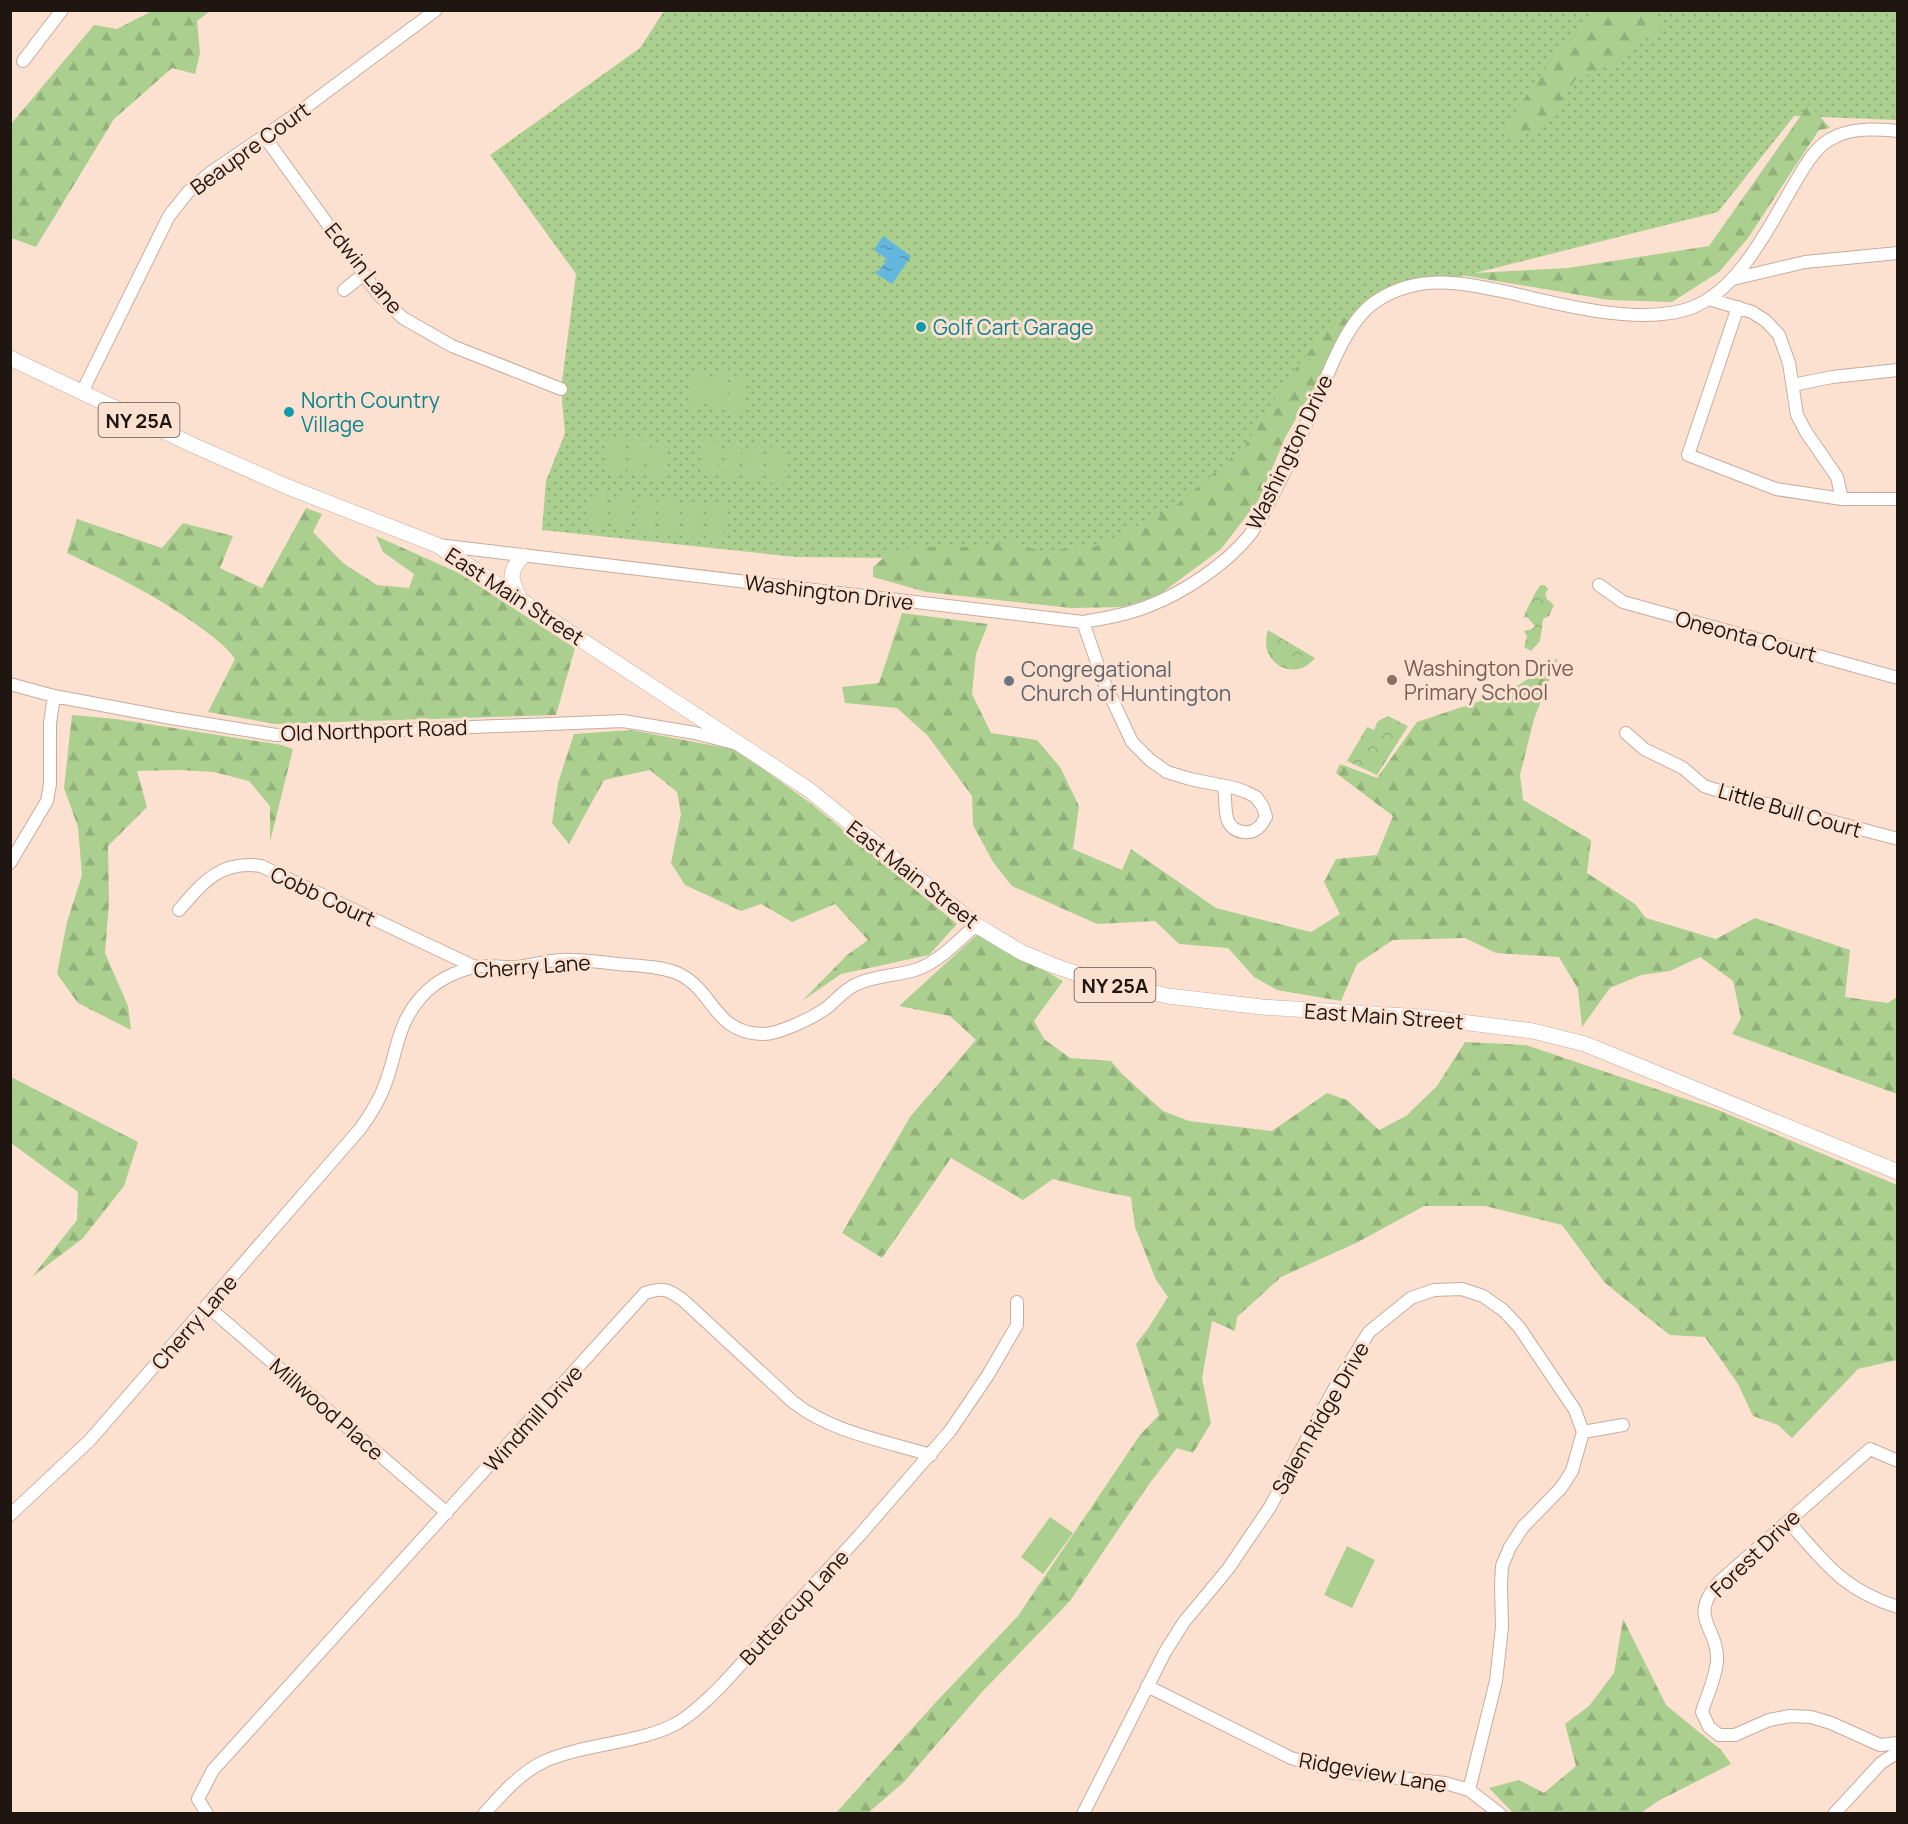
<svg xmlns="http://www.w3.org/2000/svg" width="1908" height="1824" font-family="Manrope,sans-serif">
<defs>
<pattern id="grass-dots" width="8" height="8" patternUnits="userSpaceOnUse" patternTransform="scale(1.5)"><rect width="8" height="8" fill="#aacf8f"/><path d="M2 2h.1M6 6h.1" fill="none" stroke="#92b17a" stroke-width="1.8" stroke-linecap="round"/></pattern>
<pattern id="forest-firs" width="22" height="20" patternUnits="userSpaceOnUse" patternTransform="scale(1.5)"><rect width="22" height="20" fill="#aacf8f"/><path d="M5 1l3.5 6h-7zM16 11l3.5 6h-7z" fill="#92b17a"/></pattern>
<pattern id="park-crowns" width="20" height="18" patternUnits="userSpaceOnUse" patternTransform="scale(1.5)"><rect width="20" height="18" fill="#aacf8f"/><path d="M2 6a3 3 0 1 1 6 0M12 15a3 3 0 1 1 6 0" fill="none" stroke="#92b17a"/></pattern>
<pattern id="water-ripples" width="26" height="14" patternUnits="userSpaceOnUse" patternTransform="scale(1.5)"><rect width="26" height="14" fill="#63b7de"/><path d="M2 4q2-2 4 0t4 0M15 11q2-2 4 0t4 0" fill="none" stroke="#5194b3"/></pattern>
</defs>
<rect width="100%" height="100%" fill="#fce1d1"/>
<path fill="url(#grass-dots)" d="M664 11H1897V120L1794 116 1718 212 1371 299 1239 465 1109 560 796 557 542 530 546 481 565 433 561 389 576 274 490 155 640 48Z"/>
<path fill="url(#forest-firs)" d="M154 10 210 11 197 21 200 53 195 74 172 68 114 119 36 247 11 238V124L94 25 117 29Z
M1600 11H1647L1660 28 1614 65 1595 71 1575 80 1545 126 1512 139 1506 125 1562 45Z
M1809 104 1830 128 1819 130 1748 238 1719 272 1672 302 1609 300 1456 274 1568 268 1709 246Z
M1358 312 1286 436 1258 501 1221 549 1155 598 1121 607 1071 608 926 592 873 577V567L889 553 919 547H977L1009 541 1039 551 1094 547 1172 509 1243 448 1290 376 1332 323Z
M306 508 322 514 313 532 343 563 377 585 409 588 414 574 383 552 376 536 459 573 575 648 556 715 275 724 208 712 235 659C225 645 212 636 197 625 157 596 112 574 67 553L77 519 162 548 183 523 233 536 220 568 262 588Z
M902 613 988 624 976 654 972 694 991 733 1037 740 1060 767 1079 806 1073 849 1122 870 1131 849 1216 908 1311 932 1340 914 1324 882 1336 859 1377 855 1393 816 1336 773 1340 764 1377 778 1417 722 1510 691 1558 658 1534 719 1520 775 1523 800 1591 840 1587 873 1635 904 1646 918 1716 939 1755 918 1850 950 1845 997 1888 1003 1897 997V1094L1732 1034 1741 1018 1733 981 1700 957 1670 971 1641 975 1610 988 1582 1027 1578 989 1559 957 1496 953 1465 938 1393 940 1357 964 1341 1001 1277 990 1254 977 1228 948 1179 944 1155 921 1097 924 1012 886 993 862 973 825 972 796 928 736 897 708 845 703 842 687 879 683Z
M72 715 116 719 282 745 293 749 270 842V806L249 781 214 772 179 770 137 771 147 807 108 846 109 902 105 953 128 1006 131 1030 78 1003 57 974 67 922 82 875 78 827 64 788Z
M631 730 737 750 813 805 957 924 929 955 841 974 802 1001 847 955 868 940 835 904 792 922 761 904 741 911 685 885 671 863 681 814 677 792 650 770 604 780 569 844 552 823 558 783 574 734Z
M979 933 1063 981 1034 1021 1044 1039 1070 1058 1111 1061 1122 1074 1163 1111 1189 1121 1272 1131 1327 1093 1347 1100 1379 1130 1406 1116 1437 1086 1465 1042 1526 1045 1718 1110 1897 1185V1360L1858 1369 1792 1438 1778 1425 1753 1416 1738 1384 1705 1337 1670 1335 1647 1317 1604 1282 1562 1225 1485 1206H1424L1358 1242 1281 1277 1237 1317 1235 1331 1212 1321 1202 1378 1211 1423 1193 1453 1177 1448 1149 1484 1070 1601 982 1692 904 1782 868 1813 835 1814 936 1702 1018 1616 1140 1435 1159 1415 1136 1344 1147 1330 1168 1297 1156 1280 1135 1227 1131 1197 1099 1191 1053 1179 1023 1200 951 1158 882 1258 842 1233 910 1117 976 1040 950 1016 899 1006Z
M11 1077 138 1142 124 1186 83 1238 32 1277 77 1220 78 1192 11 1143Z
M1623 1619 1666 1705 1721 1750 1731 1764 1658 1801 1641 1813H1513L1489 1788 1519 1780 1544 1793 1576 1766 1565 1724 1589 1706 1614 1673Z"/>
<path fill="url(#park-crowns)" d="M1541 585H1545L1548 589 1545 594 1547 599 1554 605 1549 616 1543 619 1540 641 1531 651 1524 647 1527 636 1524 631 1532 629 1535 626 1527 617 1523 618C1527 610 1536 589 1541 585Z
M1268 630 1315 658C1293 685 1257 661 1268 630Z
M1388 716 1408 726 1377 775 1347 761 1367 727 1374 730 1378 721Z"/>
<path fill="#aacf8f" d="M691 370 708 372 704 407 687 405Z
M712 373 728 375 724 410 708 408Z
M731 375 747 377 744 412 727 411Z
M608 436 625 438 621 474 605 472Z
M630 439 647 441 643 476 627 474Z
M704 439 720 441 716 477 700 475Z
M652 441 669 443 665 478 648 477Z
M726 442 742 444 738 479 722 477Z
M748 444 764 446 761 481 744 480Z
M770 447 786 449 783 484 766 482Z
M592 490 608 492 604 528 588 526Z
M616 493 633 495 629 530 612 529Z
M640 496 657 498 653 533 637 531Z
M663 498 680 500 676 536 660 534Z
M687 501 703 503 699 538 683 536Z
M709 504 726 505 722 541 706 539Z
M1050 1517 1073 1533 1043 1574 1021 1557Z
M1347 1546 1375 1560 1352 1608 1324 1595Z"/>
<path fill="url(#water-ripples)" d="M883 236 911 256 892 284 875 273 877 270 879 271 887 259 874 250Z"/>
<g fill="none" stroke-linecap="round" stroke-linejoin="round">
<defs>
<path id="minor" d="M23 61 62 10
M264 136 378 294 403 318 452 346 561 389
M1733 279 1805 262 1898 253
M344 290 364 274
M1709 299 1752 312 1766 321 1779 335 1789 363 1797 415 1806 432 1837 477 1842 499
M1738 307 1688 455 1776 489 1842 499H1898
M1793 385 1832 377 1898 370
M82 392 169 216 188 192 210 173 298 113 436 10
M438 545 1083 622C1106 618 1130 614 1151 605 1184 592 1225 565 1248 537 1259 524 1267 506 1275 491 1293 456 1308 419 1324 383 1335 357 1351 318 1375 302 1419 272 1463 283 1511 293 1562 305 1641 326 1691 308 1741 289 1770 224 1796 181 1805 166 1814 149 1829 140 1850 127 1875 129 1898 131
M1599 585 1623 602 1898 678
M1083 622 1103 680 1132 742 1150 760 1167 772 1190 779 1235 788 1246 792 1256 797 1263 807 1266 817C1264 819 1263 823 1261 825 1252 836 1234 834 1228 821 1224 811 1226 798 1224 787
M10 684 54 696 171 718 276 735 623 721 695 733 734 743
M1626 733 1644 749 1683 768 1704 786 1729 794 1898 839
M10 863 47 801 50 784V723L54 696
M179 910C203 882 221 860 261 866L475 967
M207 1306 447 1513
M1583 1432 1623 1425
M1898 1461 1870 1449 1718 1583C1687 1620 1719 1626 1717 1662 1715 1680 1707 1695 1702 1712L1709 1727 1719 1735H1735L1769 1720 1790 1716 1811 1717 1831 1723 1880 1745 1898 1743
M10 1515 90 1440 360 1129C371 1114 380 1100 386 1082 398 1049 397 1023 423 995 437 980 454 972 474 967 487 964 501 968 515 967 530 966 544 961 560 960 579 959 599 962 618 964 638 966 659 966 677 973 714 989 713 1033 762 1034 777 1035 812 1018 825 1009 836 1001 843 990 857 984 876 975 898 976 918 969 940 961 959 940 976 925
M1788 1521C1824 1562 1843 1590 1898 1607
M1147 1686 1291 1758 1322 1767 1353 1773 1445 1783 1469 1790 1500 1814
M207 1814 198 1799 213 1770 645 1293C663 1287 668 1289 683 1300L793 1402C831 1432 885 1441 931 1455
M484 1814C501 1795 520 1773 543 1762 584 1743 642 1744 679 1722 695 1712 708 1699 721 1686L859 1536 950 1431 988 1375 1017 1325V1302
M1083 1814 1165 1652 1184 1622 1228 1569 1270 1507 1338 1382 1369 1332 1411 1298 1434 1290 1462 1289 1483 1296 1503 1310 1519 1327 1575 1410 1583 1432 1572 1471 1561 1488 1523 1527 1510 1547 1502 1566 1501 1585 1502 1627 1496 1681 1469 1790
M1834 1814 1881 1763 1898 1752"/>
<path id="major" d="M10 358 195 446 288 487 437 545 808 789 976 925 1021 952 1052 965 1087 977 1168 996 1262 1007 1422 1017 1533 1031 1585 1044 1898 1172
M520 599C511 581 507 572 523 556"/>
</defs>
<use href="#minor" stroke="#c7ac9e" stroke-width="14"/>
<use href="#major" stroke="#c7ac9e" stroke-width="16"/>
<use href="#minor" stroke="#fff" stroke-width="12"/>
<use href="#major" stroke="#fff" stroke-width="15"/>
</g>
<g fill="#0f9aa8" stroke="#fce1d1" stroke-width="2">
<circle cx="921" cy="327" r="6"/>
<circle cx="289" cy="412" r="6"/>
</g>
<circle fill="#8d6e63" stroke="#fce1d1" stroke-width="2" cx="1392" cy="680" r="6"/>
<circle fill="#6b7280" stroke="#fce1d1" stroke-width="2" cx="1009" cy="681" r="6"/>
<g text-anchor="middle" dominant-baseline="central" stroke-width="6" stroke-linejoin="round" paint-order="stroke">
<g fill="#fce1d1" stroke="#61534b" stroke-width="1.5">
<rect x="98.5" y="403" width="81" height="34" rx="4.5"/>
<rect x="1074.5" y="968" width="81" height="34" rx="4.5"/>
</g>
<g font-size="20" font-weight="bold" fill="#1f1611">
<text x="139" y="420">NY 25A</text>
<text x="1115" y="985">NY 25A</text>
</g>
<g font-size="21" fill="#1f1611" stroke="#fce1d1">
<text transform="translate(250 148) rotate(-36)">Beaupre Court</text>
<text transform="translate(364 268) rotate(51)">Edwin Lane</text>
<text transform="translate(1289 452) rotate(-64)">Washington Drive</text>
<text transform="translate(829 592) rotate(7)">Washington Drive</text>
<text transform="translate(515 596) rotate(33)">East Main Street</text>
<text transform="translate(1746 636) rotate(15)">Oneonta Court</text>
<text transform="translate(374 730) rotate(-2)">Old Northport Road</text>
<text transform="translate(1790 810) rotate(16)">Little Bull Court</text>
<text transform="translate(913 874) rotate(38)">East Main Street</text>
<text transform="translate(323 896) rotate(25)">Cobb Court</text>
<text transform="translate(532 966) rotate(-4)">Cherry Lane</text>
<text transform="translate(1384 1016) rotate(4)">East Main Street</text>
<text transform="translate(194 1322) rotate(-49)">Cherry Lane</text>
<text transform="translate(327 1409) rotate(41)">Millwood Place</text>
<text transform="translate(533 1418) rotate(-48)">Windmill Drive</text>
<text transform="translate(1320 1418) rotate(-60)">Salem Ridge Drive</text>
<text transform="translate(1755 1553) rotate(-44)">Forest Drive</text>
<text transform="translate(794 1607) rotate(-47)">Buttercup Lane</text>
<text transform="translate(1373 1772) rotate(10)">Ridgeview Lane</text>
</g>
<g font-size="21" fill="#0d838f" stroke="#fce1d1" text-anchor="start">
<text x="933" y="327">Golf Cart Garage</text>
<text x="301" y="400">North Country<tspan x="301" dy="24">Village</tspan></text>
</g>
<g font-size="21" fill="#785e54" stroke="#fce1d1" text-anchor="start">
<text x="1404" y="668">Washington Drive<tspan x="1404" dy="24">Primary School</tspan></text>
</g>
<g font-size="21" fill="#5b616d" stroke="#fce1d1" text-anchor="start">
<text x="1021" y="669">Congregational<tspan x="1021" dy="24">Church of Huntington</tspan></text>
</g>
</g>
<rect width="1908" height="1824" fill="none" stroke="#1f1611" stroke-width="24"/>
</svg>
